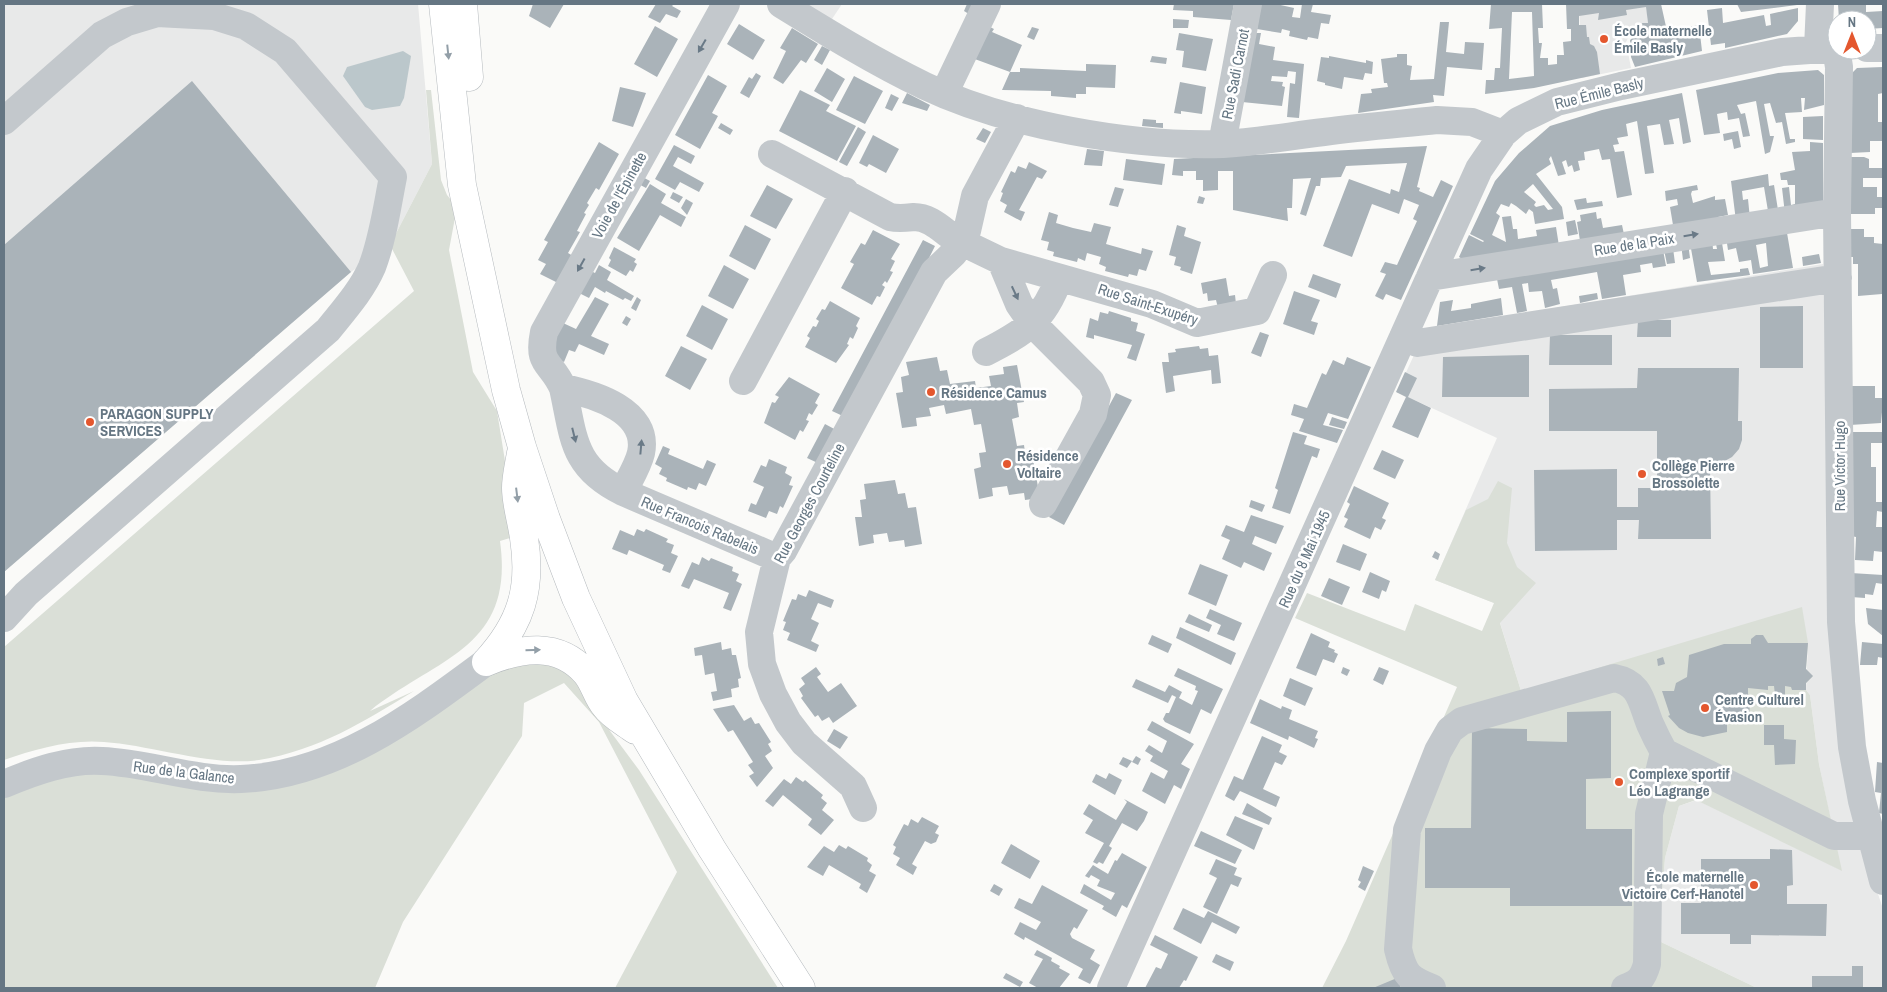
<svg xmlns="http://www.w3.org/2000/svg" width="1887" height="992" font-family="'Archivo Narrow',sans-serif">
<rect width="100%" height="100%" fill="#fafaf8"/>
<path fill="#e8e9e9" d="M4 4H418L432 164 390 245 351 272 4 572Z
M801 4H842L830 22Z
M1579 4H1646L1648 23 1640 24V29L1629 36 1626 42 1631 68 1582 78Z
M1823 264 1826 378 1867 861 1883 909V988H1757L1661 942 1659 930 1665 858 1679 806 1697 800 1841 870 1819 764 1810 695 1806 690 1808 643 1521 691 1494 603 1435 580 1497 438 1397 392 1426 329Z"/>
<path fill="#dadfd7" d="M426 90H431L441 180 447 195 457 207 449 250 473 372 497 411 517 536 500 541C515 649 437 657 370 711L414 691C363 722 319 750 259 760 214 767 150 745 104 742 71 739 35 749 4 760V647L414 291 390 245 432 164Z
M1498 481 1512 488 1507 543 1517 567 1536 583 1500 623 1521 691 1802 607 1808 643 1806 669 1813 676 1806 683V690L1810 695 1819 764 1842 871 1696 800 1679 806 1665 858 1659 930 1661 942 1757 988H1322L1346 941 1457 687 1295 618 1307 593 1405 631 1415 604 1482 631 1494 603 1435 580 1466 510 1488 499Z
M562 662 597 705 610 731 639 770 778 988H615L677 872 599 722 564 683 524 703 522 736 403 922 375 988H4V797L40 781 87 770 233 790 505 664Z"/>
<path fill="#bbc7cb" d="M403 51 411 56 404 98 400 106 372 110 365 107 343 76 347 67Z"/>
<path fill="#aab3b9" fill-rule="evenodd" d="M533 4 535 5 564 4 550 28 529 16Z
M656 4H674L672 6 681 11 677 18 666 14 660 23 648 17Z
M967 4H979L972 16 964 11Z
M1174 4H1234L1231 20 1193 17V11L1173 10Z
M1261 4H1276L1294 8 1292 17 1300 18 1302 4H1313L1311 12 1331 15 1329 24 1321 23 1318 39 1308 37 1307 40 1289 36 1290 31 1282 29 1281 33 1257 29Z
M1491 4H1542L1543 28H1538L1539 43H1542L1540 58H1548V65L1557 64V55H1564L1563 42 1571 41V29H1567L1566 4H1661L1667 31 1699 25 1702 51 1635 67 1631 57 1630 40 1643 29 1642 23H1648L1646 7 1626 10 1627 15 1598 20 1599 13 1579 16V25H1586L1587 37H1589L1590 44 1594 46 1597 52 1600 74 1534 88 1485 94 1486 80H1494L1495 68H1500L1502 28 1489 29ZM1512 12H1532L1534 76 1509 79Z
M1737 4H1797V5L1741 12Z
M1838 4H1866V12L1883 11V28L1867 29V20H1839Z
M1722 8 1723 23 1764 15 1766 26 1771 25 1770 14 1798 8V21L1787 34 1725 48V43L1711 45 1707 10Z
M1173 19 1189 20 1188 28H1173Z
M1440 22H1449L1446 52 1464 54 1465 42 1484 43 1482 70 1447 67 1444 96 1433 95 1434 102 1358 113 1361 94 1372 93 1371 89 1388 87 1387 83H1384L1381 59 1397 57V54H1407V65L1412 66 1410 80 1434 79Z
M739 24 765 40 753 60 727 44Z
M655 26 678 39 657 77 634 64Z
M988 26 994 29 992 32 1022 45 1010 72H1020V68L1086 71V64L1116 65 1115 88 1086 87V94H1076V98L1051 96V91L1002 90 1010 72 972 58Z
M1032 27 1039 29 1034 40 1027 37Z
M792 28 818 44 806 63 801 60 783 84 773 78 786 51 780 48Z
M1179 33 1213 39 1206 71 1182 67 1184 51 1176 50Z
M1256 33H1261L1259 44 1275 47 1273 60 1304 64 1299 118 1287 117 1290 83 1295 84 1296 72 1288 71 1287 77 1272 76 1271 81 1283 82 1282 86 1285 87 1282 106 1242 102Z
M822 46 830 50 822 65 814 60Z
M1152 56 1167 58 1166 64 1150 62Z
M1329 56 1366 63V60L1373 62 1372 74 1365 73 1363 80 1344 77 1342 89 1325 85V83L1317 81 1321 57 1329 58Z
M1883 67V93L1878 94V122H1883V141H1870V152L1850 153V75L1857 68Z
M827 68 845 79 832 102 814 91Z
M1818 70 1824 75V105L1804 110 1805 98H1801L1802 112 1785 113 1790 139H1795V142L1786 144 1782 122 1776 123 1770 103 1764 104 1770 136H1774L1770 152 1765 154 1756 101 1737 105 1741 114 1745 113 1750 136 1743 137 1739 118 1728 120 1727 112 1717 114 1720 133 1704 135 1696 90 1778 73Z
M756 73 761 76 749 98 740 93 749 77 752 79Z
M708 75 727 86 712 113 718 116 700 149 675 135Z
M854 76 883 91 865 124 836 110Z
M192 81 351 272 4 572V245Z
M1180 82 1206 87 1202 114 1181 111V114L1174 113Z
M620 87 646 93 633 127 612 121Z
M800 90 830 105 826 111 856 126 837 161 779 131Z
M907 93 930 105 927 111 902 103Z
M1682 93 1691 142 1683 144 1679 118 1669 120 1674 144 1664 145 1660 124 1647 126 1654 173 1645 174 1637 121 1626 124 1628 136 1617 138 1619 144 1613 145 1615 152 1624 151 1632 195 1617 198 1610 159 1602 160 1599 149 1584 152 1585 160 1578 161 1580 170 1574 172 1572 165 1568 167 1566 160 1562 162 1566 174 1558 176 1551 156 1549 159 1551 164 1536 174 1562 207 1564 219 1535 224 1533 212 1529 209 1526 214 1516 206 1511 203 1509 207 1501 204 1496 213 1500 216 1492 235 1506 242 1502 217 1511 216 1513 229H1517L1518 239 1537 236 1536 230 1556 227 1559 246 1472 265 1459 257 1469 235 1483 242 1484 241 1470 234 1495 181 1519 153 1550 126 1602 110ZM1533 184 1553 209 1548 210 1544 205 1536 207 1534 205 1536 202 1524 192Z
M891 94 899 98 892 111 885 108Z
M1823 116V140L1803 139V117Z
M1143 119 1156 120V123H1163V128L1142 126Z
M721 123 733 130 730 135 718 128Z
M858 127 866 132 847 166 839 162Z
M983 128 991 132 985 143 976 139Z
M1738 131 1741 147 1734 149 1732 139 1724 141 1723 134Z
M873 135 899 149 886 173 869 164 867 167 859 163Z
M599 142 619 154 599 190 596 188 587 203 589 205 584 213 586 214 577 231 580 232 568 253 578 259 564 286 540 274 546 264 538 260 548 242 544 240Z
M1810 142 1823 143V207L1785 214 1782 188 1789 187 1791 205 1795 204V185H1788L1787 180H1781L1780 173 1795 170 1792 152 1810 151Z
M674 145 695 156 691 164 678 157 673 166 704 183 699 192 680 182 675 190 655 179Z
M1427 146 1417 187 1420 188 1419 191 1433 197 1441 180 1453 186 1401 300 1386 294 1383 300 1375 296 1386 274 1380 272 1385 262 1397 265 1417 221 1413 219 1419 205 1404 199 1399 214 1372 204 1352 257 1323 246 1349 179 1390 194 1391 189 1399 192 1407 163 1346 166 1341 177 1321 178 1320 186H1316L1306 216 1300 214 1311 178 1293 179 1292 208H1287L1288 221 1233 210V171H1218V190L1203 191V180H1196V171H1183V176L1172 175 1174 159Z
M1087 149 1104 151 1102 166 1084 165Z
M1850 157H1864L1869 159V168H1883V178H1863V187H1877V197H1883V208H1875V214H1850Z
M1126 159 1165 164 1162 185 1123 180Z
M1029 162 1047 171 1042 179 1037 177 1019 210 1025 212 1021 221 1004 212 1007 205 1000 201 1003 193 1001 192 1011 171 1015 173 1018 166 1026 169Z
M637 174 650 181 646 188 633 181Z
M1768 174 1769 186 1774 185 1778 210 1768 211 1764 187 1742 191 1743 200 1748 199 1750 219 1736 221 1731 181Z
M650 184 666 194 661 203 686 217 681 227 660 215 639 251 617 238Z
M767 185 793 199 776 229 750 216Z
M1697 185 1698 190 1692 191 1691 194 1693 203 1715 196V200L1725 199 1728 215 1718 217 1719 223 1674 231 1670 207 1678 205 1677 199 1666 201 1665 191Z
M1115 187 1124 189 1118 207 1109 205Z
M673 192 683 197 679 203 670 198Z
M1199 196 1205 198 1203 204 1197 203Z
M1586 198 1587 203 1602 201 1603 206 1577 210 1574 200Z
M686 199 693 203 687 215 681 208Z
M1049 212 1058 215 1056 223 1073 228 1091 232 1094 223 1111 227 1106 244 1141 254 1142 248 1153 251 1146 271 1139 269 1137 276 1129 274 1128 277 1105 271 1106 267 1099 264 1101 257 1087 253 1085 261 1078 258 1077 262 1053 256 1054 252 1047 250 1049 242 1041 240Z
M1596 212 1597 219 1601 218 1603 228 1622 225 1625 239 1581 247 1577 222 1581 221 1580 215Z
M1575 220 1578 234 1568 236 1566 222Z
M745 225 771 239 755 270 729 256Z
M1177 225 1186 228 1184 236 1201 242 1192 274 1180 270 1181 267 1174 265 1176 257 1169 255Z
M1786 227 1793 268 1753 274 1751 260 1739 262 1736 248 1728 250 1726 237ZM1766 243 1768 266 1760 268 1756 245Z
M1850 229H1864V237H1874V243L1883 244 1882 294 1858 296V264H1853V257H1850Z
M873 230 900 244 891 259 895 261 890 271 893 272 887 283 885 281 882 285 885 287 880 297 877 296 872 305 841 288 854 264 850 262 861 243 865 245Z
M1721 237 1725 261 1708 262 1711 275 1740 272V269L1748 268 1750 275 1697 282 1690 243 1712 239 1713 249H1717L1715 239Z
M923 240 935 246 915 286 845 417 832 411Z
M1688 243 1690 258 1683 260 1681 244Z
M614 247 636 259 634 262 637 264 633 272 630 270 626 276 608 266 611 260 609 258Z
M1673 248 1675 263 1667 264 1664 250Z
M1663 250 1666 266 1653 268 1652 263 1640 265 1641 272 1623 275 1626 295 1602 299 1597 272 1551 280 1553 289 1557 288 1560 304 1545 308 1542 291 1529 292 1528 283 1522 284 1527 311 1517 313 1512 287 1499 289 1496 274Z
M1819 254 1821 263 1803 266 1802 257Z
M599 265 611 272 607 280 634 296 631 301 625 298 623 300 606 291 605 293 595 287 589 298 577 292 589 270 595 273Z
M724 265 749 279 733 309 708 296Z
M1313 274 1341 284 1336 298 1308 287Z
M1226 278 1229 296 1235 295 1236 304 1218 308 1216 300 1208 301 1207 293 1203 294 1201 283Z
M1294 291 1320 300 1311 321 1318 323 1314 335 1283 324Z
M1597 293 1598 299 1580 303 1579 296Z
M595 297 609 304 591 336 609 344 604 355 579 344 575 352 569 350 564 362 548 355 563 323 576 329Z
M637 297 641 300 636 311 631 308Z
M1501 298 1503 315 1437 326 1440 302 1453 300 1451 311 1471 308V304Z
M830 301 860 318 856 326 858 328 853 339 850 337 847 344 849 345 836 363 805 347 810 338 807 336 813 326 816 327 819 321 816 319 822 309 825 310Z
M702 305 728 319 712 350 686 336Z
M1803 306V368H1760V307Z
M1109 311 1131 318V321L1138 323 1136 331 1145 334 1136 361 1127 358 1132 345 1094 335V339L1086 337 1090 318 1098 321 1100 312 1108 314Z
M626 316 631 319 627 326 622 323Z
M1638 320H1671V337H1637Z
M1260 332 1269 335 1261 357 1251 353Z
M1550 335H1612V365H1549Z
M681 346 707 359 690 390 665 376Z
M1199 346 1200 349 1208 348 1209 356 1218 355 1221 383 1212 384 1211 370 1173 376 1175 391 1166 393 1162 362H1169L1168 353 1176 352 1175 349Z
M1529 355V397H1442L1443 357Z
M937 357 940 371 947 370 950 384 975 381 976 388 991 386 989 376 1004 374 1003 367 1017 365 1024 402 1017 403 1019 417 1012 419 1017 446 1024 445 1026 460 1033 459 1040 498 1025 500 1024 493 1009 495 1007 486 992 488 993 496 979 499 974 469 981 467 979 453 986 452 981 424 974 425 971 409 946 414 944 405 929 408 931 416 916 418 917 426 902 428 896 393 903 392 901 377 909 375 906 362Z
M1347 357 1371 367 1348 419 1328 413 1323 425 1343 430 1337 443 1299 431 1304 419 1291 415 1294 404 1307 408 1322 373 1326 375 1333 360 1344 365Z
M1638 368H1739L1738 421H1742V440L1739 449 1732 457 1723 462 1710 463 1711 539H1638L1639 520H1617V550L1535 551 1534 470 1617 469V507H1638V488H1657V431H1549V389L1637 388Z
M1405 372 1417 378 1408 397 1431 408 1418 438 1392 427 1406 397 1396 392Z
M789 377 820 394 815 403 818 405 812 415 809 413 806 420 809 421 803 432 800 430 795 440 764 423 772 402 775 403 779 397 775 395Z
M1850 386H1875V398H1882L1883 401 1881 423 1850 425Z
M1116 393 1132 400 1064 525 1049 517Z
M1332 417 1347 422 1344 429 1329 425Z
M825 424 838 431 820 464 807 458Z
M1293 432 1307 436 1304 444 1320 449 1317 458 1312 456 1290 514 1272 508 1278 490 1275 488Z
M1850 432H1883V443H1871V467H1876V502H1883V512L1877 511 1876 527H1883V552L1874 551 1873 561 1855 560 1856 537 1851 536Z
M663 446 670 449 668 454 703 469 707 460 716 464 706 486 699 483 696 490 688 487 687 490 666 481 667 478 659 474 662 468 655 464Z
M1382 450 1404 460 1395 479 1373 469Z
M769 459 787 467 785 473 792 477 789 485 793 486 783 508 780 506 777 514 769 511 766 518 748 511 751 503 756 505 764 487 753 482 761 465 766 467Z
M895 480 898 494 905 493 908 508 916 507 922 544 905 547 904 540 889 542 887 533 873 535 874 543 859 546 855 517H862L860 500 866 499 864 484Z
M1354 486 1389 503 1382 518 1386 520 1381 530 1375 527 1370 539 1344 527 1348 519 1344 517 1350 504 1347 502Z
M1251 500 1265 505 1262 512 1249 507Z
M1251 515 1284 526 1276 544 1255 536 1252 544 1272 553 1264 571 1244 562 1241 568 1222 559 1230 540 1221 536 1226 525 1244 532Z
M637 529 644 532 646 529 668 539 666 542 674 545 671 553 678 556 670 573 662 570 664 565 629 550 627 555 612 549 620 530 634 536Z
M1343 544 1367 554 1360 571 1336 562Z
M1435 551 1440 554 1438 560 1432 557Z
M702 557 709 561 711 558 733 567 732 571 739 574 736 581 742 584 731 611 723 608 729 593 694 579 689 589 681 586 692 562 699 565Z
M1200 564 1228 575 1216 606 1188 594Z
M1370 572 1390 581 1386 592 1382 590 1379 599 1362 592Z
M1851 573 1883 575V584L1876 583 1873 595 1865 594V598L1851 597Z
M1329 578 1350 587 1342 605 1321 596Z
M809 590 834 600 831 608 818 603 811 619 819 623 811 641 819 645 816 652 787 640 790 633 783 630 786 622 783 621 792 599 796 600 798 594 806 597Z
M1866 608 1883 610V636L1868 624Z
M1210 609 1242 623 1234 641 1217 634 1221 625 1206 618Z
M1189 614 1212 625 1209 632 1185 622Z
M1180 627 1236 653 1231 665 1176 638Z
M1311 633 1330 642 1328 647 1335 650 1334 652 1338 654 1334 663 1323 659 1316 676 1296 668Z
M1152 635 1172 644 1168 653 1148 644Z
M1756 635H1763L1768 643H1808L1806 669 1813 676 1806 683V690H1792L1791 687 1785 686V695H1775L1774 686H1768V690L1748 688V705H1750L1749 714 1744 721 1735 714 1727 712V732L1703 737 1688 733 1679 728 1668 716 1670 715 1662 691H1674L1676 683 1687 677 1689 655 1724 644H1751V639Z
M721 642 722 650 731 648 732 655H736L741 678 738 679 739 687 731 689 732 697 713 701 711 692 717 691 714 673 705 675 702 655 695 656 694 648Z
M1862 642 1883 644V658L1878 657 1877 665H1860Z
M1663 657 1665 664 1658 666 1657 659Z
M816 667 821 674 817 677 828 692 841 683 857 706 833 723 829 717 822 721 818 715 815 717 801 698 803 696 799 689 805 684 801 678Z
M1343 667 1350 670 1347 676 1341 673Z
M1379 667 1389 671 1383 685 1373 680Z
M1178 668 1223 689 1211 714 1201 709 1190 734 1165 722 1163 719 1166 713H1169L1176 697 1172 695 1168 703 1132 687 1136 679 1165 692 1169 685 1182 692 1179 698 1192 705 1198 691 1195 690 1196 686 1174 676Z
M1290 678 1313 688 1305 706 1283 696Z
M1260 699 1281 709 1282 706 1292 710 1289 719 1318 731 1315 738 1318 739 1314 748 1289 736 1288 740 1250 723Z
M734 705 744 721 751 717 755 724 759 723 771 742 768 744 772 751 765 756 773 768 757 787 749 776 754 773 748 765 753 762 733 730 728 732 713 709Z
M1611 711V778L1586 779V829H1632V906H1510V888H1425V828H1471L1472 728 1527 729V741L1567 742V712Z
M1152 721 1194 744 1181 764 1190 769 1181 789 1174 785 1165 804 1142 791 1151 772 1164 779 1168 771 1150 761 1153 756 1145 751 1149 745 1162 753 1167 741 1147 730Z
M1764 725H1784V739L1796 740 1795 764 1775 765 1774 745H1764Z
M834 729 848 737 840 749 827 741Z
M1262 736 1282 745 1279 752 1287 756 1282 765 1275 762 1263 789 1280 797 1276 807 1240 791 1234 801 1225 796 1234 776 1243 780Z
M1136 756 1141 759 1138 765 1132 762Z
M1123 757 1132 761 1127 768 1119 764Z
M1877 762 1883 763V814L1879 813 1881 793 1875 792Z
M1109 773 1122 780 1115 795 1092 782 1096 774 1106 779Z
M796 777 803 782 805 780 823 795 821 798 827 803 822 810 834 820 821 835 808 825 812 819 783 795 773 807 765 801 784 779 791 784Z
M1124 799 1148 812 1144 821 1137 831 1122 823 1109 846 1112 848 1103 864 1099 862 1097 864 1093 862 1104 843 1085 833 1093 820 1083 814 1089 804 1116 820 1127 802Z
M1247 803 1272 818 1269 825 1242 814Z
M1235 816 1263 828 1254 850 1226 835Z
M922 817 939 826 935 833 939 835 936 842 931 844 925 841 912 864 917 867 913 875 896 865 900 858 893 854 896 847 893 845 904 824 908 826 911 819 918 823Z
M1201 831 1242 850 1235 864 1194 846Z
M1011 844 1040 861 1030 879 1001 863Z
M839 845 846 849 848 846 868 858 867 861 872 865 869 871 876 875 867 893 859 888 861 884 829 865 823 876 807 867 824 846 834 852Z
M1770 849 1792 850 1793 885 1787 886V904H1827L1826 936 1751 935V944H1730V934H1681V903H1701V859H1770Z
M1122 853 1147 867 1127 908 1122 905 1116 917 1102 909 1104 906 1080 893 1084 884 1111 900 1115 893 1097 886 1100 880 1091 875 1089 878 1085 876 1093 865 1108 874 1115 860 1117 861Z
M1216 859 1237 868 1234 875 1242 878 1238 887 1231 884 1217 914 1203 907 1217 878 1209 874Z
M1363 866 1374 871 1365 891 1358 887 1361 882 1358 880Z
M994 884 1003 889 999 896 990 891Z
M1042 885 1088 910 1077 929 1074 927 1070 934 1072 938 1095 950 1090 959 1100 965 1090 984 1078 978 1083 969 1025 937 1024 940 1014 934 1020 922 1036 930 1041 922 1014 908 1019 898 1032 904Z
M1183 908 1204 918 1208 911 1240 927 1236 934 1212 922 1201 944 1173 929Z
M1155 935 1198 957 1186 981 1184 980 1179 988H1145L1156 967 1161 969 1168 954 1150 945Z
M1037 950 1052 958 1051 961 1060 966 1059 968 1070 974 1059 988H1038L1029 983 1043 959 1034 955Z
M1216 954 1234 962 1230 971 1212 962Z
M1852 966H1863V988H1812V976H1852Z
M1006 973 1023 982 1020 987 1003 978Z
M1397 978 1401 988H1373Z"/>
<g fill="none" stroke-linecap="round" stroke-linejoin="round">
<defs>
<path id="major" d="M443 4 462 185 506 390 522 447 546 519 576 598 624 701 712 849 801 988
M463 4 469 77
M486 662C521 624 532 589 524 538 522 522 516 504 516 488 516 477 519 465 521 453
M486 662C520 648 558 641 586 673 594 682 597 697 605 706 612 716 626 723 635 730"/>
</defs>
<use href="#major" stroke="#b5babe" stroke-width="29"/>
<path stroke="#c3c8cc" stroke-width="28" d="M726 4 544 332C537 366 551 361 563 388 574 438 572 467 623 492L777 558
M781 4C828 33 875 62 925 86 1007 125 1132 147 1223 144 1257 142 1290 136 1324 132 1362 127 1399 124 1437 120L1472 122 1503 134
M1818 48 1820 4
M1836 48 1839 67 1837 212 1841 622 1852 747 1862 801 1883 881
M1867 48H1883
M944 94 987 4
M4 121 102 35 127 22 157 13 214 16 246 26 285 51 393 177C387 207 383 238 372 267 362 290 344 310 328 330L26 594 4 618
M1222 144 1248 4
M772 154 890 217C899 219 905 218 914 217 929 217 940 228 951 236
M967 231 975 196 1017 118
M974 248 1001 261 1152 304 1197 323 1257 311 1273 275
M1001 261 1019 304 1032 323 1091 382 1097 395 1093 414 1043 504
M1430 277 1837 212
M1403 337 1417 343 1838 278
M986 352C1025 332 1044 320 1059 278
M743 381 845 191
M563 388C594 394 650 411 641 453 638 466 629 480 623 492
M4 784C35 771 68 759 102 761 149 763 194 781 241 779 336 775 413 716 486 662
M863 808 853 786 804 743 788 722 773 694 762 664 759 632 777 558 783 551 934 272 954 253
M1111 988 1430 277 1479 169 1503 134 1518 121 1557 102 1621 86 1782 52 1837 48
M1432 988C1409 979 1404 975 1398 949L1407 830 1438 751 1450 730 1462 721 1614 678C1641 683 1641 702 1650 724 1654 733 1659 743 1664 752L1834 836H1871
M1625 988C1639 983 1643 978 1647 964L1649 814 1664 752"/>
<use href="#major" stroke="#fff" stroke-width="28"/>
</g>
<defs><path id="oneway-solid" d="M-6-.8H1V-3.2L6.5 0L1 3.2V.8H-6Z" transform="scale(1.25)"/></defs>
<g fill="#6a7a87">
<use href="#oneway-solid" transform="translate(702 46) rotate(120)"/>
<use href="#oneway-solid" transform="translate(1691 235) rotate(-9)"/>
<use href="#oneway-solid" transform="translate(581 265) rotate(119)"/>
<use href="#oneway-solid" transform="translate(1478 269) rotate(-9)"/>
<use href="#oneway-solid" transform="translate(1015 293) rotate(65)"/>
<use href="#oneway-solid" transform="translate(574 435) rotate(76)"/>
<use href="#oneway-solid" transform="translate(641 447) rotate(-85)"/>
</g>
<g fill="#939fa8">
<use href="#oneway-solid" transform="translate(448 52) rotate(84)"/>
<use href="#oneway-solid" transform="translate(517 495) rotate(83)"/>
<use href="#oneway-solid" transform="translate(533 650) rotate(-1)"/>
</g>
<g fill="#e4572e" stroke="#fff" stroke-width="2">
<circle cx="1604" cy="39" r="5"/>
<circle cx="931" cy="392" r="5"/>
<circle cx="90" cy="422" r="5"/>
<circle cx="1007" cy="464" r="5"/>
<circle cx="1642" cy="474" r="5"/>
<circle cx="1705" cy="708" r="5"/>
<circle cx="1619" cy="782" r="5"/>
<circle cx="1754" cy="885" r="5"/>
</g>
<g text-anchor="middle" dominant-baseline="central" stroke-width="5" stroke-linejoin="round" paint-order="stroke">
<g font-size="15" font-weight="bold" fill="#657683" stroke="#fff" text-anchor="start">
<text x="1614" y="30">École maternelle<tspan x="1614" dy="17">Émile Basly</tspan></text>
<text x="941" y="392">Résidence Camus</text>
<text x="100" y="413">PARAGON SUPPLY<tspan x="100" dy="17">SERVICES</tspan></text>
<text x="1017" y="455">Résidence<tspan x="1017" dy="17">Voltaire</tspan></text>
<text x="1652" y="465">Collège Pierre<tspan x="1652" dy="17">Brossolette</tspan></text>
<text x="1715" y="699">Centre Culturel<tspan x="1715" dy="17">Évasion</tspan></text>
<text x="1629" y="773">Complexe sportif<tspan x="1629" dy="17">Léo Lagrange</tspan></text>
<text x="1744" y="876" text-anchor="end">École maternelle<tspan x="1744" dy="17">Victoire Cerf-Hanotel</tspan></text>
</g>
<g font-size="15" fill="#657683" stroke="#fff">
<text transform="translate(1235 74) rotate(-79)">Rue Sadi Carnot</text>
<text transform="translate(1599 93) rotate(-14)">Rue Émile Basly</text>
<text transform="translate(619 195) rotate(-61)">Voie de l'Épinette</text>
<text transform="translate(1634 244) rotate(-9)">Rue de la Paix</text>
<text transform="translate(1148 304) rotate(18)">Rue Saint-Exupéry</text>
<text transform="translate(1839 466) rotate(-90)">Rue Victor Hugo</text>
<text transform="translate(809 503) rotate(-62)">Rue Georges Courteline</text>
<text transform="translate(700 525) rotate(23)">Rue Francois Rabelais</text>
<text transform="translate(1304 559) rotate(-66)">Rue du 8 Mai 1945</text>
<text transform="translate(184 772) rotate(7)">Rue de la Galance</text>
</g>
</g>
<rect width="1887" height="992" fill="none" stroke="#657683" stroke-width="10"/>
<g transform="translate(1852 35)"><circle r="24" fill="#ffffff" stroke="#c1c8cd"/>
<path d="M0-4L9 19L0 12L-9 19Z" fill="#e4572e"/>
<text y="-8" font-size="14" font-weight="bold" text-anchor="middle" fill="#657683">N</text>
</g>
</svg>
